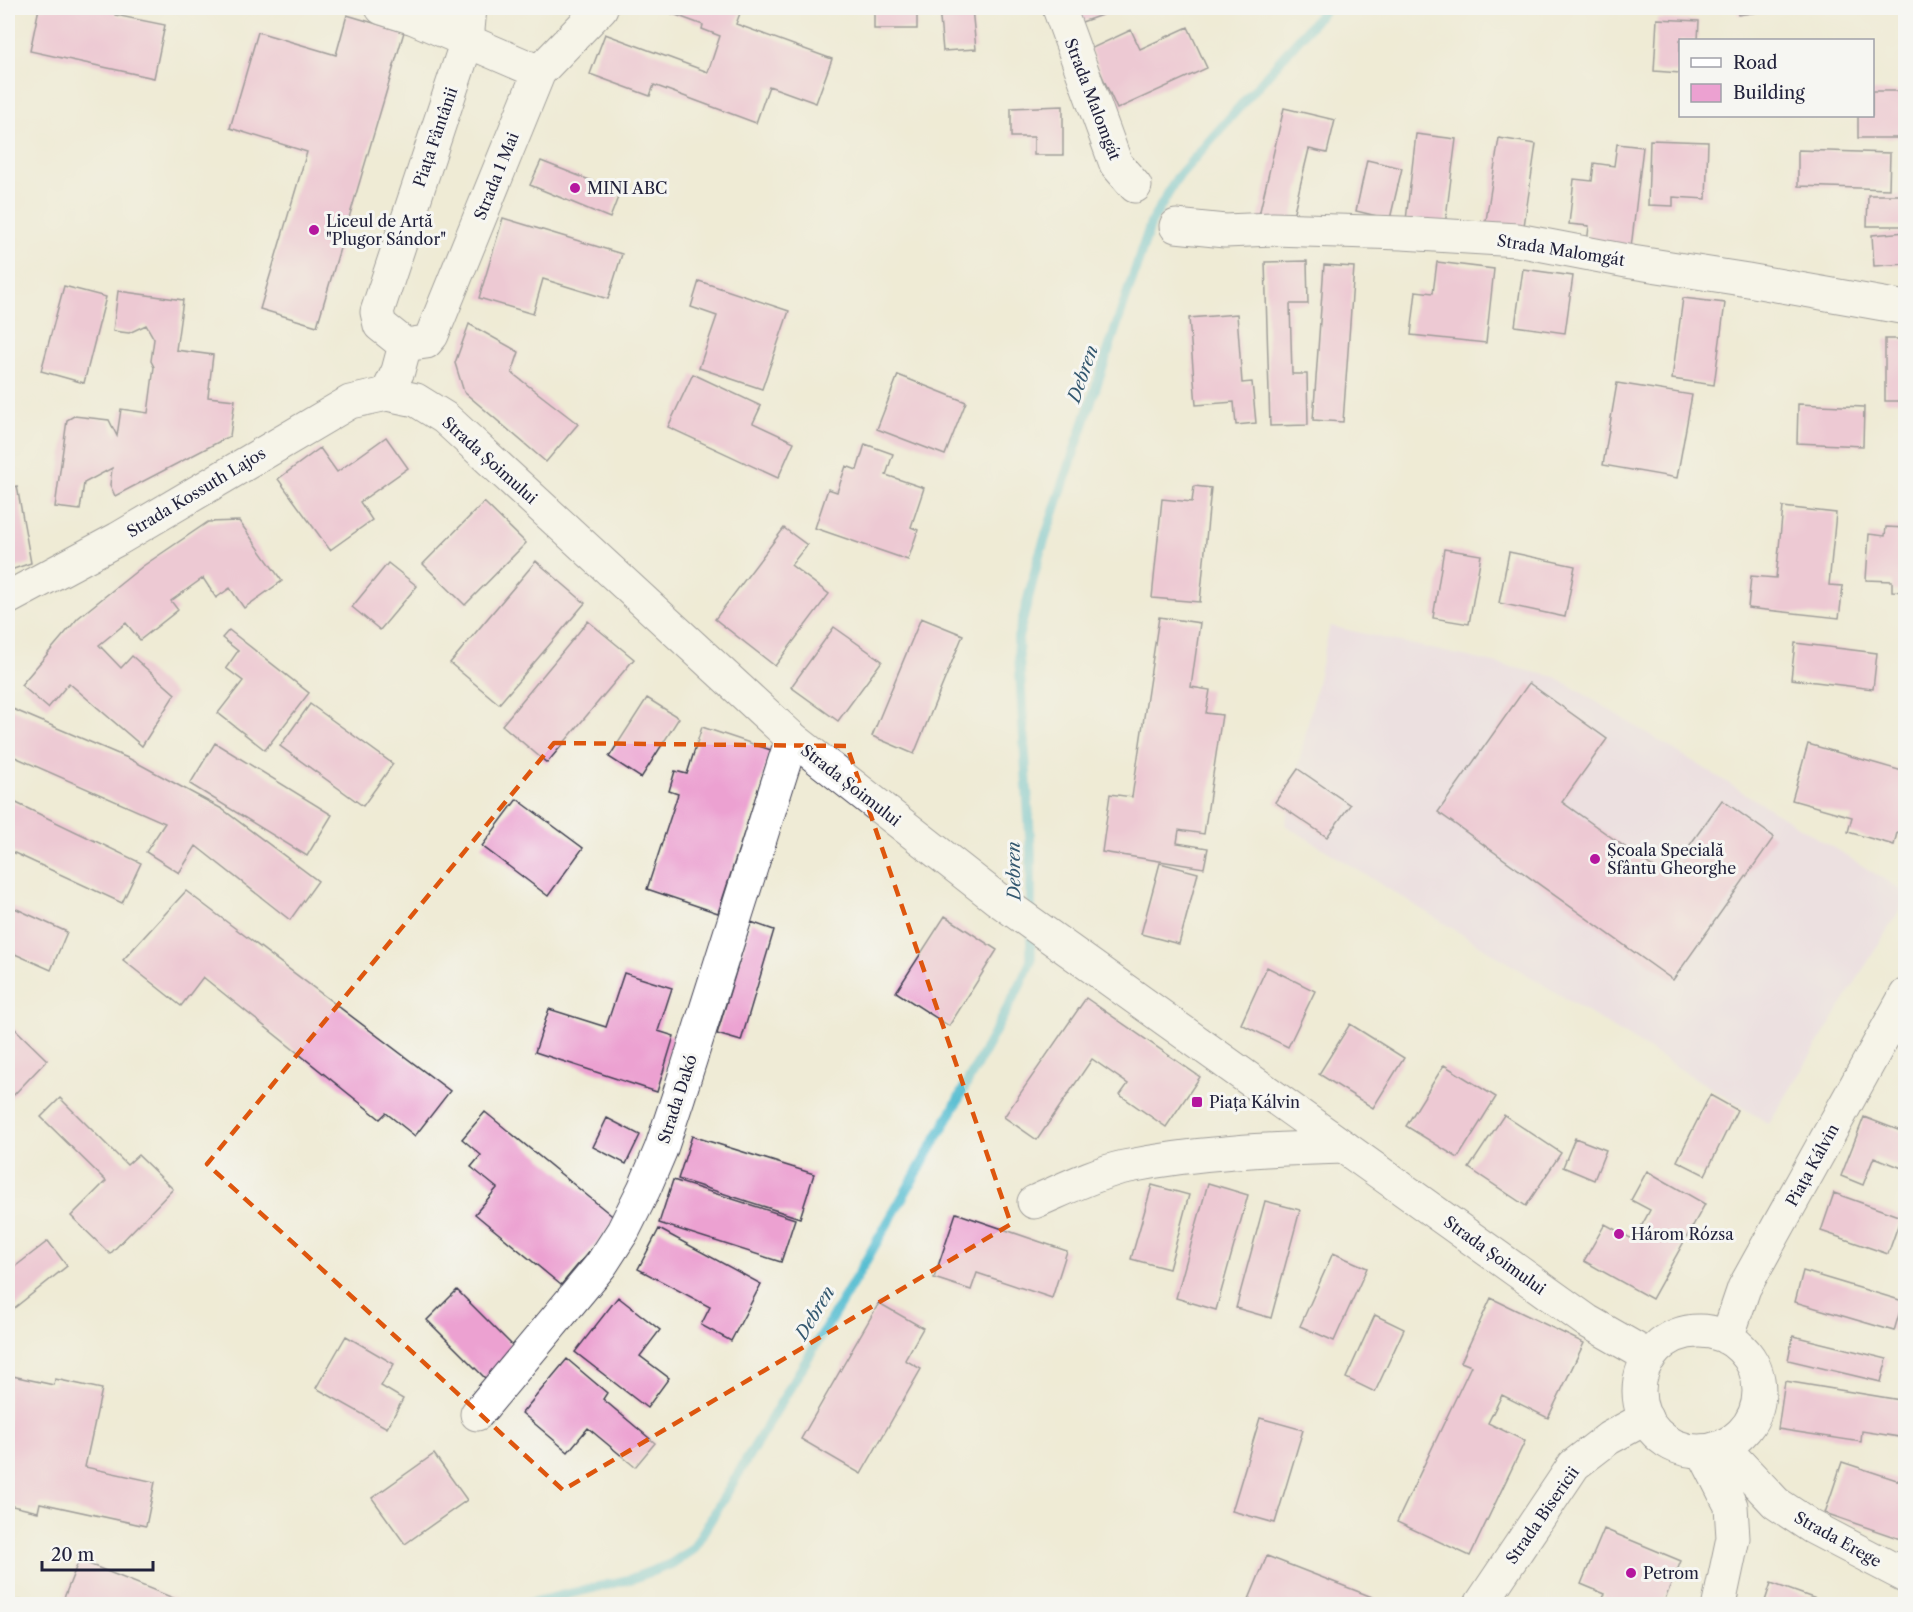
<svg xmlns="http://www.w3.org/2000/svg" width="1913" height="1612" font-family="'Libre Caslon Text',serif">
<rect width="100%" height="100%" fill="#f6f6f2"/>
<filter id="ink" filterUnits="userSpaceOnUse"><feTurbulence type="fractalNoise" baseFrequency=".0167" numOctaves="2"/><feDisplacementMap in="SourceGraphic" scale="12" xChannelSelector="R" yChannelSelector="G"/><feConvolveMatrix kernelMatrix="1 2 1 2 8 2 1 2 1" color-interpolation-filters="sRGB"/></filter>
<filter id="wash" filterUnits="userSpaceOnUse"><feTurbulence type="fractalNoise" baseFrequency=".008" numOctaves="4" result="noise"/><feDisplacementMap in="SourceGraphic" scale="24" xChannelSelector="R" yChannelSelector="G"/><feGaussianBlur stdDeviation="1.35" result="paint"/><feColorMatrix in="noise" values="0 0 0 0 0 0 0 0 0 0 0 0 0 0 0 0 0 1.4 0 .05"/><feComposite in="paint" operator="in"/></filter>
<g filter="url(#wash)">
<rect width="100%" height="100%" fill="#efebd6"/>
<path fill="#e8d2ee" d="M1330 626 1556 677 1905 892V901L1769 1124 1285 825Z"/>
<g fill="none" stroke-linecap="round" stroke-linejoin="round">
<path stroke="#54bdd1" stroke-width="10" d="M526 1604 631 1579 671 1564 693 1549 857 1276 947 1120 1020 985 1031 961V854L1018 638 1039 556 1151 223 1177 178 1326 8"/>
</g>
<g id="blocks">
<path fill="#eca1d1" d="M39 8H117L115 15 165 25 154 78 30 51Z
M662 8H742L736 24 832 59 816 103 769 86 756 123 654 85 650 96 590 74 605 34 708 72 720 36 702 29 703 25 662 10Z
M874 8H917V29H874Z
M939 8H972L976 49 943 51Z
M1074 8H1112L1113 11 1079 23Z
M1736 8H1779L1780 9 1738 15Z
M347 15 404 32 317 326 260 309 307 152 230 128 258 32 336 55Z
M1657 19 1699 21 1698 40H1680V73L1654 71Z
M1188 27 1207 68 1117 109 1090 49 1131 30 1140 49Z
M1872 91H1906V138H1858V116H1872Z
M1063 106V155H1034V137H1011V108Z
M1284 108 1335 120 1327 153 1309 149 1288 236 1256 228Z
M1416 134 1456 139 1445 225 1406 220Z
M1499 138 1536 144 1523 233 1485 227Z
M1650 140 1708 142 1706 199 1673 197V206L1648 205Z
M1617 144 1643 147 1631 248 1587 243 1589 226 1569 224 1574 179 1592 181 1594 163 1614 166Z
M1798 150 1890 153 1889 189 1798 186Z
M1367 160 1402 168 1390 219 1356 211Z
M541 161 620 192 610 218 530 185Z
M1868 195H1906V226H1867Z
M503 218 622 254 608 299 543 279 533 314 479 298Z
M1906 232V264L1874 266 1872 235Z
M1307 261 1308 304H1290L1292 374H1307L1308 425 1270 426 1265 262Z
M1437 262 1494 269 1486 343 1411 335 1416 291 1433 293Z
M1324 265 1354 267 1343 422 1313 420Z
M1523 269 1573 276 1565 333 1515 326Z
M699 281 789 311 762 389 699 368 717 316 691 307Z
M64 286 106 297 84 383 41 371Z
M118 291 183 300 176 350 213 355 208 397 235 400 230 436 115 496 110 485 112 468 84 483 80 510 55 507 67 420 74 416 109 420 117 436 121 409 148 413 154 367 151 361 154 339 146 325 129 333 113 331Z
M1683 298 1725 303 1714 385 1672 379Z
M1237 314 1242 383 1252 382 1256 423 1236 425 1234 402 1196 405 1189 318Z
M469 324 519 352 512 373 578 424 546 462 464 392 455 363Z
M1885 339H1906V401H1885Z
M693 374 761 406 753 423 794 442 778 478 668 427Z
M898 375 966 402 945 455 877 429Z
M1617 383 1692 395 1677 478 1603 465Z
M1798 404 1864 407 1863 446 1797 443Z
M386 437 408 468 360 502 372 520 330 550 278 479 320 448 337 472Z
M865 444 893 454 886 475 924 488 911 527 918 530 908 560 815 528 828 489 837 492 846 466 857 470Z
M17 486 31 563 8 571V488Z
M1194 486 1211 488 1200 602 1152 598 1162 499 1192 502Z
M484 502 526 543 465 605 423 564Z
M1783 507 1836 513 1829 585 1843 586 1839 618 1748 608 1751 576 1776 578Z
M239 521 282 581 244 608 230 588 216 598 203 578 171 601 178 610 140 640 126 623 99 645 121 668 132 656 175 694 142 746 69 683 48 708 21 685 78 618 143 566 208 522Z
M1886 527 1906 528V592L1892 591V581L1866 580 1869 534 1885 536Z
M784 528 807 545 791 565 829 594 775 666 715 619Z
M1444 549 1481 555 1469 624 1433 618Z
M1509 552 1575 566 1565 617 1499 603Z
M536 561 585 603 499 704 450 663Z
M388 563 417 586 380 630 352 607Z
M1159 617 1200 623 1191 687 1210 690 1206 713 1222 715 1204 834 1179 830 1177 843 1208 848 1204 868 1102 852 1110 794 1132 797Z
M921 618 963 635 914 754 872 736Z
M588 621 634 659 547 763 502 725Z
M834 627 882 661 838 721 791 687Z
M229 630 309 693 265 750 218 713 243 681 226 668 238 651 222 638Z
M1795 643 1877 653 1873 689 1791 679Z
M1529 683 1607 739 1562 802 1667 877 1722 800 1774 837 1673 980 1438 812Z
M647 698 679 718 641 778 609 757Z
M310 704 393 764 363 806 280 746Z
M8 707 130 759 222 809 318 881 290 920 196 846 179 873 146 852 165 823 8 754Z
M702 727 771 750 718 913 647 889 678 794 669 791 675 771 687 774Z
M215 743 332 815 307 856 190 784Z
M1808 744 1906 772V835L1897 833 1894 845 1848 832 1852 817 1792 800Z
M1298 769 1350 805 1327 837 1275 802Z
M8 799 141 863 122 903 8 850Z
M517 799 583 848 548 896 482 846Z
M1160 863 1198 873 1179 944 1141 934Z
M186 891 450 1091 415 1136 386 1113 380 1119 203 977 181 1006 123 960Z
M8 905 67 932 51 970 8 951Z
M945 916 997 950 949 1026 896 992Z
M751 922 774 930 741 1041 717 1034Z
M1267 967 1315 991 1288 1047 1241 1024Z
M624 973 672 988 658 1031 674 1036 657 1092 535 1052 549 1009 606 1027Z
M1086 998 1200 1077 1166 1127 1120 1095 1128 1084 1092 1059 1037 1140 1004 1117Z
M8 1022 47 1060 9 1100 8 1098Z
M1350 1024 1404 1058 1373 1108 1319 1074Z
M1444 1065 1496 1097 1458 1158 1406 1126Z
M1710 1095 1737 1110 1705 1175 1677 1161Z
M60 1098 127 1165 138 1155 173 1189 110 1254 71 1216 106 1181 41 1117Z
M485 1112 616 1219 561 1285 475 1214 497 1188 471 1167 481 1155 462 1139Z
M1504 1115 1561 1153 1526 1206 1469 1168Z
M1864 1117 1906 1133V1160L1902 1168 1874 1157 1863 1185 1841 1176Z
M607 1118 640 1135 626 1164 593 1147Z
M692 1136 814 1174 800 1218 678 1179Z
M1575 1138 1606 1150 1594 1180 1563 1167Z
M1647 1171 1705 1204 1652 1299 1584 1261 1605 1224 1634 1240 1650 1210 1631 1200Z
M673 1180 795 1219 781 1262 659 1223Z
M1208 1183 1248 1195 1216 1310 1176 1298Z
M1152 1185 1189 1195 1169 1269 1131 1259Z
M1834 1193 1901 1217 1888 1254 1821 1231Z
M1265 1201 1300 1210 1271 1318 1236 1308Z
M956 1213 1067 1251 1052 1298 977 1273 971 1290 934 1278Z
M659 1229 761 1284 731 1341 701 1325 710 1307 638 1269Z
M48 1241 67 1266 8 1313V1272Z
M1333 1253 1367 1268 1334 1341 1300 1326Z
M1803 1271 1903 1301 1894 1331 1795 1302Z
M457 1290 517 1350 487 1380 427 1320Z
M618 1297 660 1330 640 1356 669 1378 647 1408 575 1352Z
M1491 1298 1584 1343 1548 1418 1502 1395 1488 1423 1525 1441 1470 1556 1397 1522 1471 1366 1461 1362Z
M879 1303 923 1328 905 1360 921 1369 861 1474 801 1439Z
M1375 1315 1404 1329 1375 1392 1346 1378Z
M346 1336 394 1364 381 1386 403 1399 387 1428 316 1388Z
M1793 1336 1887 1359 1881 1382 1788 1360Z
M567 1359 607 1393 603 1399 655 1443 635 1467 588 1428 568 1452 522 1413Z
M8 1375 54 1385 55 1379 102 1389 85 1467 155 1482 146 1526 40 1503 38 1512 8 1505Z
M1785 1381 1906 1401V1438L1862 1431 1861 1442 1778 1429Z
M1260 1418 1303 1430 1275 1523 1232 1511Z
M434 1454 467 1500 405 1544 372 1498Z
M1842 1462 1906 1483V1541L1825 1513Z
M1604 1529 1681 1561 1663 1604H1600L1605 1594 1581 1584Z
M1267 1556 1390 1604H1247Z
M79 1560 176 1599 173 1604 62 1603Z
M1771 1583 1830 1604H1764Z
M38 1600V1604H8V1601Z"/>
</g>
</g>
<g filter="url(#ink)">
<use href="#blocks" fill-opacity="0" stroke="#414052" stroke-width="1.5"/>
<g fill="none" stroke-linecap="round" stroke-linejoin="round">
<defs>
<path id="minor" d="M382 8 414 18 539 72
M1059 8 1116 164 1135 186
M1176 226 1225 231 1273 229 1402 233 1517 240 1632 262 1748 280 1906 308
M405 345 426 342 432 335 539 72 601 8
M387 394 398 371 405 345 380 325 377 312 467 41 470 8
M1034 1202C1060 1191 1096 1173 1124 1167 1196 1152 1271 1149 1344 1147
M477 1414 601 1265 623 1231 644 1189 661 1149 678 1098 792 738
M1723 1447 1776 1503 1812 1527 1906 1576
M1703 1451 1731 1506 1733 1538 1719 1604
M1481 1604 1574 1465 1609 1438 1646 1418"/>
<path id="major" d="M8 598 118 539 350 402 387 394 416 400 445 418 792 738 996 898 1587 1321 1650 1357
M1639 1391a60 60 0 1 1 120 0a60 60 0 1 1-120 0Z
M1727 1338 1744 1288 1906 995"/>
</defs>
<use href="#minor" stroke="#414052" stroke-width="35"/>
<use href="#major" stroke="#414052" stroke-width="35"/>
<use href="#minor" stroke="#fff" stroke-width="33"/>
<use href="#major" stroke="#fff" stroke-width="33"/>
</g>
</g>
<path d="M0 0H1913V1612H0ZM554 743 847 746 1011 1224 563 1490 207 1164Z" fill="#efebd6" fill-opacity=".55" fill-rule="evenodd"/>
<path fill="none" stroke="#de560e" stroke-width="4.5" stroke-dasharray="12 8" stroke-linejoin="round" d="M554 743 847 746 1011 1224 563 1490 207 1164Z"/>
<g fill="#b5179e" stroke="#f6f6f2" stroke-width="2">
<circle cx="575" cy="188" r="6"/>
<circle cx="314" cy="230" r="6"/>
<circle cx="1595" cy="859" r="6"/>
<rect x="1191" y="1096" width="12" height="12" rx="3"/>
<circle cx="1619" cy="1234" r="6"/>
<circle cx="1631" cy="1573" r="6"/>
</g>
<g text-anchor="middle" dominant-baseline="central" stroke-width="6" stroke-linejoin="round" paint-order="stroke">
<g font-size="16" fill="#22223b" stroke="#f6f6f2">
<text transform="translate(1093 99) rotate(69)">Strada Malomgát</text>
<text transform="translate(435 137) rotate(-71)">Piața Fântânii</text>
<text transform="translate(496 176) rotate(-68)">Strada 1 Mai</text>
<text transform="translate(1561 250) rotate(9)">Strada Malomgát</text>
<text transform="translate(490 460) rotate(42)">Strada Șoimului</text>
<text transform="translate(196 492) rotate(-31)">Strada Kossuth Lajos</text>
<text transform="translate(851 785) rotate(38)">Strada Șoimului</text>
<text transform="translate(677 1099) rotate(-72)">Strada Dakó</text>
<text transform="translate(1812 1165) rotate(-61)">Piața Kálvin</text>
<text transform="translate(1495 1255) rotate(36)">Strada Șoimului</text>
<text transform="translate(1542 1515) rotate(-55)">Strada Bisericii</text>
<text transform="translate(1838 1539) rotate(29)">Strada Erege</text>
</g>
<g font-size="16" fill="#22223b" stroke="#f6f6f2" text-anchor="start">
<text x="587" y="188">MINI ABC</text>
<text x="326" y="221">Liceul de Artă<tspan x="326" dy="18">"Plugor Sándor"</tspan></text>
<text x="1607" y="850">Școala Specială<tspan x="1607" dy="18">Sfântu Gheorghe</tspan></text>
<text x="1209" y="1102">Piața Kálvin</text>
<text x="1631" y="1234">Három Rózsa</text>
<text x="1643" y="1573">Petrom</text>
</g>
<g font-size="18" font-style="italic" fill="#345870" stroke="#f6f6f2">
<text transform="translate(1083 374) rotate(-71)">Debren</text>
<text transform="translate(1014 871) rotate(-91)">Debren</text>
<text transform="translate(815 1313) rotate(-59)">Debren</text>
</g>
</g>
<rect width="1913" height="1612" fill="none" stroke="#f6f6f2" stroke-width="30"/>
<rect x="1679" y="39" width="195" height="78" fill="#f6f6f2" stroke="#a1a1a9" stroke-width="1.5"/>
<rect x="1691" y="58" width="30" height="9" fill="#ffffff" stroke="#a1a1a9" stroke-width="1.5"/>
<text x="1733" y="69" font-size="18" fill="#22223b">Road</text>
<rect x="1691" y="84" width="30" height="18" fill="#eca1d1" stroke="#a1a1a9" stroke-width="1.5"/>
<text x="1733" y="99" font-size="18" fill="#22223b">Building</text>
<path d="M42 1561v9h111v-9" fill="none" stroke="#22223b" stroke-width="3"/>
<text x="51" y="1561" font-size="18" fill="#22223b" stroke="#f6f6f2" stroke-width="4.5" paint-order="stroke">20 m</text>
</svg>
